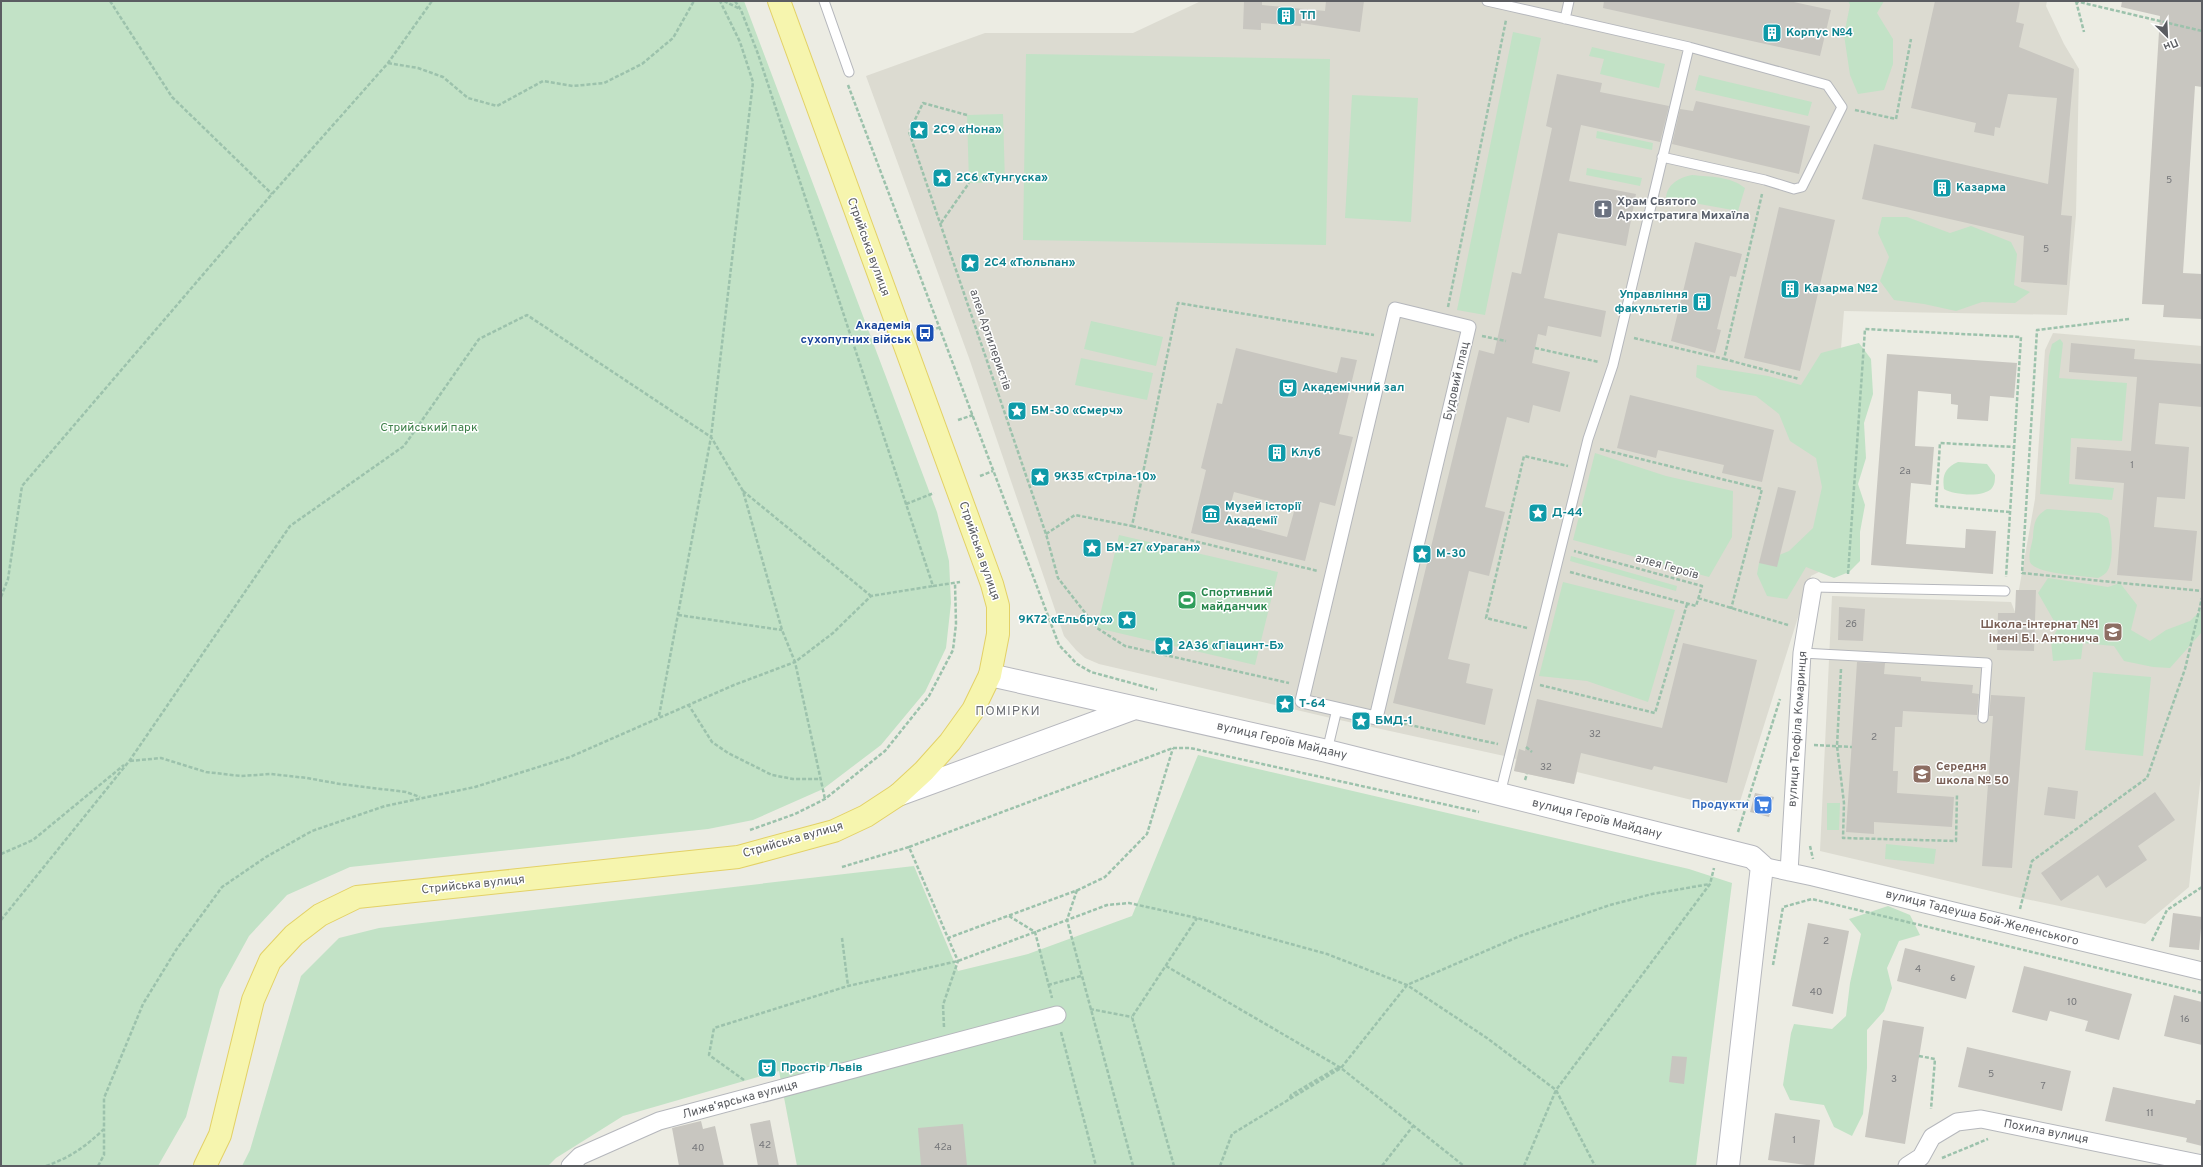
<svg xmlns="http://www.w3.org/2000/svg" width="2203" height="1167" font-family="Overpass,sans-serif">
<rect width="100%" height="100%" fill="#ecece3"/>
<path fill="#dcdbd1" d="M1201 1H2047L2046 6 2064 44 2079 69 2076 215 2067 315 1844 311 1823 570 1811 576 1737 811 1577 772 1574 784 1514 771 1516 759 1509 757 1335 719 1099 664 1085 658 1076 650 1064 636 969 358 866 76 985 33H1133Z
M2053 333 2202 346V765L2189 887 2145 924 2016 897 1820 851 1832 596 2011 602 2015 612 2035 499 2045 350Z"/>
<path fill="#c2e2c6" d="M1 1H744L937 512 949 561 951 603 946 648 925 692 881 745 823 789 753 820 708 829 350 867 287 895 249 936 220 989 186 1117 158 1166H1Z
M1848 1H1884L1877 13 1893 39V64L1884 90 1858 94 1850 75 1844 35 1850 5Z
M1513 32 1541 38 1485 315 1457 310Z
M1592 47 1665 64 1659 88 1600 74 1604 59 1589 56Z
M1026 54 1330 59 1326 245 1023 240Z
M1699 75 1812 102 1808 116 1695 90Z
M1352 95 1418 98 1411 222 1345 218Z
M1003 114 1005 182 969 183 967 115Z
M1597 131 1653 143 1652 150 1596 138Z
M1587 168 1642 178 1640 186 1586 175Z
M1692 175C1711 177 1730 176 1745 188L1738 211 1666 198C1667 184 1680 177 1692 175Z
M1882 217H1907L1950 233 1971 226 2011 242 2017 254 2014 285 2030 292 2015 303 1982 302 1956 311 1924 304 1894 300 1880 281 1889 257 1878 233Z
M1091 321 1163 337 1156 366 1084 349Z
M2060 339 2063 343 2059 378 2127 383 2122 441 2071 438 2069 484 2114 488 2112 500 2040 494 2049 356 2052 344Z
M1859 343 1871 359 1873 394 1864 423 1866 458 1858 484 1865 505 1860 532V561L1849 572 1834 578 1806 567 1787 599 1767 596 1757 574 1759 563 1789 551 1813 528 1822 487 1816 458 1790 441 1779 414 1756 396 1720 390 1696 377 1697 365 1768 376 1801 385 1821 353Z
M1081 358 1153 373 1147 400 1075 385Z
M1595 453 1666 476 1733 491 1732 537 1709 577 1573 540Z
M1958 462 1987 464 1995 475C1995 480 1995 484 1992 488 1984 498 1954 495 1944 489 1942 475 1945 468 1958 462Z
M2047 509 2099 513 2108 518C2112 530 2114 559 2108 570 2106 574 2102 576 2098 578 2085 576 2035 574 2030 562 2028 555 2032 544 2033 537 2034 523 2035 516 2047 509Z
M1119 535 1278 572 1255 665 1097 628Z
M1571 556 1677 586 1676 591 1570 561Z
M2048 578 2108 587 2120 583 2137 605 2131 630 2150 641 2166 630 2190 621 2202 609V632L2170 668 2153 667 2124 661 2114 646 2083 643 2081 659 2053 661 2051 640 2058 628 2038 593Z
M1563 582 1675 610 1648 702 1587 681 1539 676Z
M2093 672 2151 677 2143 756 2085 750Z
M1198 755 1689 869 1732 883 1696 1166H797L779 1071 623 1116 556 1158 548 1166H242L250 1150 301 976 339 938 379 928 914 866 958 971 1028 954 1132 916Z
M1827 803H1840L1839 830H1827Z
M1886 844 1936 849 1934 864 1885 859Z
M1888 906 1910 915 1920 935 1899 941 1887 968 1892 988 1884 1011 1867 1030V1068L1863 1114 1852 1136 1834 1127 1824 1105 1790 1100 1783 1085 1791 1033 1794 1024 1832 1029 1846 1016 1850 983 1861 934 1849 919Z"/>
<path fill="#c8c6c0" fill-rule="evenodd" d="M1244 1H1262V5L1325 11 1326 1H1364L1360 32 1301 23V26L1261 23V30L1243 29Z
M1604 1H1789L1831 10 1820 56 1603 8Z
M1935 1H2020L2016 22 2024 24 2019 47 2074 69 2061 215 2072 216 2067 285 2021 282 2024 236 1862 199 1874 144 2048 184 2057 98 2008 94 2000 128 1995 127 1994 136 1974 132 1976 123 1911 108Z
M2122 1H2202V87L2195 86 2183 273 2202 274V319L2163 317 2164 305 2142 304 2160 16 2121 7Z
M1557 74 1602 83 1600 92 1669 106 1660 142 1581 125 1569 181 1636 194 1626 246 1558 233 1544 298 1606 311 1601 337 1548 326 1546 336 1538 334 1532 363 1570 372 1560 412 1533 405 1529 423 1507 417 1485 507 1505 512 1489 576 1469 571 1448 659 1470 664 1466 683 1493 689 1485 725 1393 703 1479 350 1494 354 1512 272 1521 274 1552 128 1546 126Z
M1696 101 1810 126 1799 174 1672 144 1680 109 1693 111Z
M1779 207 1835 220 1800 371 1744 358Z
M1695 242 1742 254 1736 277 1730 276 1717 329 1721 330 1715 353 1671 341Z
M2071 343 2135 349 2134 359 2202 364V407L2159 403 2155 444 2189 447 2185 499 2157 497 2154 527 2197 531 2192 581 2117 575 2124 483 2075 479 2077 447 2131 451 2137 377 2069 372Z
M1236 348 1337 373 1341 357 1357 360 1339 434 1353 437 1335 506 1320 502 1305 561 1191 533 1206 470 1201 468 1217 403 1222 404ZM1234 492 1295 508 1287 537 1226 521Z
M1887 354 2017 363 2014 398 1990 396 1988 421 1957 419 1958 405 1951 404V394L1918 391 1915 446 1934 447 1931 485 1911 483 1906 544 1965 548 1966 529 1996 531 1993 574 1871 565Z
M1630 395 1774 430 1762 482 1722 473 1724 465 1658 450 1656 458 1617 448Z
M1778 487 1796 491 1777 567 1759 563Z
M2016 590H2036L2034 651 1997 650 1998 613H2015Z
M1839 607 1865 609 1863 641 1838 640Z
M1683 643 1757 660 1727 783 1654 766 1652 770 1581 753 1574 784 1514 771 1519 749 1525 751 1537 699 1662 728Z
M1857 662 1885 663 1884 674 1921 677V681L1973 685 1972 693 1979 694 1977 715 1903 711 1902 727H1895L1893 771H1898L1897 793 1954 797 1952 827 1874 822V834L1846 832Z
M1991 695 2025 697 2012 868 1982 866 1993 716H1989Z
M2048 787 2078 791 2075 819 2044 815Z
M2155 792 2175 820 2138 846 2147 860 2106 888 2098 875 2061 901 2041 873Z
M1755 793 1774 797 1769 817 1750 812Z
M2173 913 2202 917 2199 950 2169 947Z
M1808 923 1849 931 1833 1014 1792 1006Z
M1905 948 1975 966 1966 999 1897 981Z
M2024 966 2132 994 2119 1040 2085 1031 2088 1021 2050 1011 2047 1021 2012 1012Z
M2174 995 2202 1002V1045L2164 1036Z
M1883 1020 1924 1027 1905 1144 1865 1137Z
M1967 1047 2071 1071 2062 1111 1958 1087Z
M1672 1056 1687 1057 1684 1084 1669 1082Z
M2113 1087 2195 1104 2196 1100H2202V1146L2186 1142 2187 1138 2105 1121Z
M1775 1113 1820 1120 1814 1166 1768 1160Z
M770 1120 779 1166H758L750 1124Z
M701 1121 703 1129 715 1126 724 1166H679L672 1128Z
M963 1124 967 1166H921L918 1128Z"/>
<g fill="none" stroke-linecap="round" stroke-linejoin="round">
<defs>
<path id="service" d="M824 1 849 72
M1487 1 1689 47 1827 85 1842 107 1802 187 1794 189 1765 180 1662 157
M1565 19 1569 1
M1813 587 2005 591
M1802 653 1987 663 1983 718
M1327 751 1337 709
M1500 794 1588 439 1613 365 1689 47"/>
<path id="pedestrian" d="M1395 309 1469 327 1376 718 1302 701Z"/>
<path id="minor" d="M1762 866 1813 877 2202 971
M1789 872 1802 653 1813 587
M570 1166 580 1156 659 1121 1057 1015
M1907 1166 1921 1157 1932 1137 1957 1122 1981 1119 2202 1164"/>
<path id="secondary" d="M990 675 1327 751 1752 857 1762 866 1728 1166
M898 795 1135 708"/>
<path id="primary" d="M205 1166 220 1135 253 1000 270 961 294 935 320 915 357 897 738 857 834 831 866 816 898 795 924 771 950 742 973 710 990 675 998 634V606L992 584 779 1"/>
</defs>
<use href="#service" stroke="#b5b7bc" stroke-width="11"/>
<use href="#pedestrian" stroke="#b5b7bc" stroke-width="15"/>
<use href="#minor" stroke="#b5b7bc" stroke-width="19"/>
<use href="#secondary" stroke="#b7b8be" stroke-width="24"/>
<use href="#primary" stroke="#e3d166" stroke-width="24"/>
<path stroke="#9cc2ac" stroke-width="2.5" stroke-dasharray="4 2" stroke-linecap="butt" d="M110 1 172 97 272 194
M724 1 740 9
M735 1 741 10 758 54 933 586 960 582
M2075 1 2202 31
M2076 1 2084 32
M388 63 418 68 443 77 468 98 497 106 543 81 573 86 604 83 642 64 673 38 694 1
M848 85 1059 645 1077 664 1091 672 1157 690
M1855 110 1896 119 1911 39
M967 115 923 103 909 132 1046 534 1058 578 1097 628 1125 646 1289 683
M941 223 969 183
M1448 307 1506 20
M2129 319 2037 330 2022 573 2202 591
M925 333 940 327
M1482 336 1506 341
M1634 338 1724 359 1762 194
M1535 348 1599 362
M1724 359 1799 379
M958 420 973 415
M1600 449 1762 489 1731 609
M980 476 993 471
M743 491 871 596
M906 504 934 493
M2010 512 1936 506 1940 443 2014 447
M1132 526 1318 571
M1046 534 1075 515 1132 526 1178 303 1374 335
M1570 572 1696 606 1702 586 1574 551
M1848 574 1865 329 2021 337 2006 577
M1 597 8 579 22 486 272 194 388 63 432 1
M1698 598 1788 625
M678 615 782 630
M1527 628 1486 618 1524 456 1568 466
M1841 669 1837 746 1844 803 1843 838 1956 841 1957 794
M1540 685 1655 713 1687 604
M688 704 712 742 728 753 772 775 793 779H820
M659 716 711 437 753 82 740 42 720 1
M1391 721 1498 744
M1814 745 1852 747
M1526 747 1532 752
M130 761 161 758 206 772 241 776 271 774 307 778 340 784 406 792 420 797
M1525 780 1527 774
M750 830 795 814 825 799 885 751 929 696 953 650 956 624 955 583
M1738 832 1780 699
M1810 846 1813 859
M909 847 1173 748H1190L1479 812
M1 854 33 840 124 765
M842 867 909 847 948 938 1078 890 1105 877 1147 834 1173 748
M1077 890 1067 920 1133 1166
M2020 909 2032 861 2147 778 2185 669 2202 598
M1009 916 1035 932 1052 998
M1 920 130 760 290 526 404 446 479 339 527 315 711 437 743 491 782 630 795 662 833 633 871 596 933 586
M842 938 848 986
M2152 941 2167 910 2202 887
M1773 965 1783 907 1812 899 2202 993
M1166 966 1341 1068 1464 1166
M1048 985 1081 976
M1090 1009 1132 1017
M944 1027 943 1005 958 961 948 938
M1061 1032 1096 1166
M1919 1056 1935 1059 1931 1109
M744 1080 709 1055 714 1028 848 986 958 961 1107 905 1129 903 1197 918 1327 954 1407 985 1487 1038 1556 1090 1595 1166
M1290 1098 1291 1095 1335 1069 1341 1068
M1942 1158 1988 1139
M46 1166C71 1157 85 1147 104 1129V1098L143 1004 176 950 222 887 266 857 312 831 385 806 475 787 570 757 734 685 795 662 825 799
M98 1166 104 1155V1129
M1174 1166 1132 1017 1197 918
M1220 1166 1232 1134 1341 1068 1407 985 1520 936 1610 905 1652 894 1710 884
M1382 1166 1413 1126
M1524 1166 1556 1090 1710 884 1714 868"/>
<use href="#service" stroke="#fff" stroke-width="9"/>
<use href="#pedestrian" stroke="#fff" stroke-width="13"/>
<use href="#minor" stroke="#fff" stroke-width="17"/>
<use href="#secondary" stroke="#fff" stroke-width="22"/>
<use href="#primary" stroke="#f6f5ae" stroke-width="22"/>
</g>
<defs>
<symbol id="building-square" viewBox="-11 -11 22 22"><rect x="-9" y="-9" width="18" height="18" rx="4" fill="#0f9aa8" stroke="#fff"/><path d="M-4-6H4V6H1V3H-1V6H-4ZM-2.5-4.3h1.7v1.8h-1.7ZM.8-4.3h1.7v1.8H.8ZM-2.5-1h1.7V.8h-1.7ZM.8-1h1.7V.8H.8Z" fill="#fff"/></symbol>
<symbol id="sight-square" viewBox="-11 -11 22 22"><rect x="-9" y="-9" width="18" height="18" rx="4" fill="#0f9aa8" stroke="#fff"/><path d="M0-6L1.8-2.2L6-1.7L2.9 1.2L3.7 5.4L0 3.3L-3.7 5.4L-2.9 1.2L-6-1.7L-1.8-2.2Z" fill="#fff"/></symbol>
<symbol id="church-square" viewBox="-11 -11 22 22"><rect x="-9" y="-9" width="18" height="18" rx="4" fill="#6b7280" stroke="#fff"/><path d="M-1.2-6h2.4v3.5h3.3v2.4h-3.3V6h-2.4V-.1h-3.3v-2.4h3.3Z" fill="#fff"/></symbol>
<symbol id="bus-square" viewBox="-11 -11 22 22"><rect x="-9" y="-9" width="18" height="18" rx="4" fill="#1a4fb4" stroke="#fff"/><path d="M-5-6H5V4H4V6H2V4H-2V6H-4V4H-5ZM-3.5-4V0h7V-4ZM-3.5 1.2v1.5H-2V1.2ZM2 1.2v1.5H3.5V1.2Z" fill="#fff"/></symbol>
<symbol id="theatre-square" viewBox="-11 -11 22 22"><rect x="-9" y="-9" width="18" height="18" rx="4" fill="#0f9aa8" stroke="#fff"/><path d="M-5-5.5Q0-4 5-5.5V0Q5 5 0 6Q-5 5-5 0ZM-3.3-2.5H-1v1.5H-3.3ZM1-2.5H3.3v1.5H1ZM-2.8 1Q0 5.5 2.8 1Z" fill="#fff"/></symbol>
<symbol id="museum-square" viewBox="-11 -11 22 22"><rect x="-9" y="-9" width="18" height="18" rx="4" fill="#0f9aa8" stroke="#fff"/><path d="M0-6L6-3V-2H-6V-3ZM-5-1h2V3h-2ZM-1-1h2V3h-2ZM3-1h2V3H3ZM-6 4H6V6H-6Z" fill="#fff"/></symbol>
<symbol id="stadium-square" viewBox="-11 -11 22 22"><rect x="-9" y="-9" width="18" height="18" rx="4" fill="#2e9e5b" stroke="#fff"/><path d="M0-5a6.5 5 0 1 0 0 10a6.5 5 0 1 0 0-10ZM-3.5-1.8h7v3.6h-7Z" fill="#fff"/></symbol>
<symbol id="school-square" viewBox="-11 -11 22 22"><rect x="-9" y="-9" width="18" height="18" rx="4" fill="#8d6e63" stroke="#fff"/><path d="M0-5L7-2L0 1L-7-2ZM-4 1L0 2.5L4 1V4Q0 6-4 4Z" fill="#fff"/></symbol>
<symbol id="supermarket-square" viewBox="-11 -11 22 22"><rect x="-9" y="-9" width="18" height="18" rx="4" fill="#3f7fe0" stroke="#fff"/><path d="M-6-5.5h2.5l.6 2H6L4.5 2H-2.5L-4.4-4H-6ZM-1.5 3.2a1.3 1.3 0 1 0 .1 0ZM3 3.2a1.3 1.3 0 1 0 .1 0Z" fill="#fff"/></symbol>
</defs>
<g fill-rule="evenodd">
<use href="#building-square" x="1275" y="5" width="22" height="22"/>
<use href="#building-square" x="1761" y="22" width="22" height="22"/>
<use href="#sight-square" x="908" y="119" width="22" height="22"/>
<use href="#sight-square" x="931" y="167" width="22" height="22"/>
<use href="#building-square" x="1931" y="177" width="22" height="22"/>
<use href="#church-square" x="1592" y="198" width="22" height="22"/>
<use href="#sight-square" x="959" y="252" width="22" height="22"/>
<use href="#building-square" x="1779" y="278" width="22" height="22"/>
<use href="#building-square" x="1691" y="291" width="22" height="22"/>
<use href="#bus-square" x="914" y="322" width="22" height="22"/>
<use href="#theatre-square" x="1277" y="377" width="22" height="22"/>
<use href="#sight-square" x="1006" y="400" width="22" height="22"/>
<use href="#building-square" x="1266" y="442" width="22" height="22"/>
<use href="#sight-square" x="1029" y="466" width="22" height="22"/>
<use href="#sight-square" x="1527" y="502" width="22" height="22"/>
<use href="#museum-square" x="1200" y="503" width="22" height="22"/>
<use href="#sight-square" x="1081" y="537" width="22" height="22"/>
<use href="#sight-square" x="1411" y="543" width="22" height="22"/>
<use href="#stadium-square" x="1176" y="589" width="22" height="22"/>
<use href="#sight-square" x="1116" y="609" width="22" height="22"/>
<use href="#school-square" x="2102" y="621" width="22" height="22"/>
<use href="#sight-square" x="1153" y="635" width="22" height="22"/>
<use href="#sight-square" x="1274" y="693" width="22" height="22"/>
<use href="#sight-square" x="1350" y="710" width="22" height="22"/>
<use href="#school-square" x="1911" y="763" width="22" height="22"/>
<use href="#supermarket-square" x="1752" y="794" width="22" height="22"/>
<use href="#theatre-square" x="756" y="1057" width="22" height="22"/>
</g>
<g text-anchor="middle" dominant-baseline="central" stroke-width="3" stroke-linejoin="round" paint-order="stroke">
<g font-size="10" fill="#76777a">
<text x="2169" y="180">5</text>
<text x="2046" y="249">5</text>
<text x="2132" y="465">1</text>
<text x="1905" y="471">2а</text>
<text x="1851" y="624">2б</text>
<text x="1595" y="734">32</text>
<text x="1874" y="737">2</text>
<text x="1546" y="767">32</text>
<text x="1826" y="941">2</text>
<text x="1918" y="969">4</text>
<text x="1953" y="978">6</text>
<text x="1816" y="992">40</text>
<text x="2072" y="1002">10</text>
<text x="2185" y="1019">16</text>
<text x="1991" y="1074">5</text>
<text x="1894" y="1079">3</text>
<text x="2043" y="1086">7</text>
<text x="2150" y="1113">11</text>
<text x="1794" y="1140">1</text>
<text x="765" y="1145">42</text>
<text x="943" y="1147">42а</text>
<text x="698" y="1148">40</text>
</g>
<g font-size="12" font-weight="bold" fill="#0d838f" stroke="#fff" text-anchor="start">
<text x="1300" y="16">ТП</text>
<text x="1786" y="33">Корпус №4</text>
<text x="933" y="130">2С9 «Нона»</text>
<text x="956" y="178">2С6 «Тунгуска»</text>
<text x="1956" y="188">Казарма</text>
<text x="984" y="263">2С4 «Тюльпан»</text>
<text x="1804" y="289">Казарма №2</text>
<text x="1688" y="295" text-anchor="end">Управління<tspan x="1688" dy="14">факультетів</tspan></text>
<text x="1302" y="388">Академічний зал</text>
<text x="1031" y="411">БМ-30 «Смерч»</text>
<text x="1291" y="453">Клуб</text>
<text x="1054" y="477">9К35 «Стріла-10»</text>
<text x="1225" y="507">Музей історії<tspan x="1225" dy="14">Академії</tspan></text>
<text x="1552" y="513">Д-44</text>
<text x="1106" y="548">БМ-27 «Ураган»</text>
<text x="1436" y="554">М-30</text>
<text x="1113" y="620" text-anchor="end">9К72 «Ельбрус»</text>
<text x="1178" y="646">2А36 «Гіацинт-Б»</text>
<text x="1299" y="704">Т-64</text>
<text x="1375" y="721">БМД-1</text>
<text x="781" y="1068">Простір Львів</text>
</g>
<g font-size="12" font-weight="bold" fill="#5b616d" stroke="#fff" text-anchor="start">
<text x="1617" y="202">Храм Святого<tspan x="1617" dy="14">Архистратига Михаїла</tspan></text>
</g>
<g font-size="12" fill="#5b5d62" stroke="#fff">
<text transform="translate(868 247) rotate(70)">Стрийська вулиця</text>
<text transform="translate(990 340) rotate(71)">алея Артилеристів</text>
<text transform="translate(1457 381) rotate(-77)">Будовий плац</text>
<text transform="translate(979 551) rotate(71)">Стрийська вулиця</text>
<text transform="translate(1667 567) rotate(16)">алея Героїв</text>
<text transform="translate(1798 729) rotate(-86)">вулиця Теофіла Комаринця</text>
<text transform="translate(1282 741) rotate(13)">вулиця Героїв Майдану</text>
<text transform="translate(1597 819) rotate(14)">вулиця Героїв Майдану</text>
<text transform="translate(793 840) rotate(-16)">Стрийська вулиця</text>
<text transform="translate(473 885) rotate(-6)">Стрийська вулиця</text>
<text transform="translate(1982 918) rotate(14)">вулиця Тадеуша Бой-Желенського</text>
<text transform="translate(740 1100) rotate(-15)">Лижвʼярська вулиця</text>
<text transform="translate(2046 1132) rotate(11)">Похила вулиця</text>
</g>
<g font-size="12" font-weight="bold" fill="#164399" stroke="#fff" text-anchor="end">
<text x="911" y="326">Академія<tspan x="911" dy="14">сухопутних військ</tspan></text>
</g>
<g font-size="12" fill="#3d7f49" stroke="#fff">
<text x="429" y="428">Стрийський парк</text>
</g>
<g font-size="12" font-weight="bold" fill="#27864d" stroke="#fff" text-anchor="start">
<text x="1201" y="593">Спортивний<tspan x="1201" dy="14">майданчик</tspan></text>
</g>
<g font-size="12" font-weight="bold" fill="#785e54" stroke="#fff" text-anchor="end">
<text x="2099" y="625">Школа-інтернат №1<tspan x="2099" dy="14">імені Б.І. Антонича</tspan></text>
<text x="1936" y="767" text-anchor="start">Середня<tspan x="1936" dy="14">школа № 50</tspan></text>
</g>
<g font-size="12" font-weight="bold" fill="#366cbe" stroke="#fff" text-anchor="end">
<text x="1749" y="805">Продукти</text>
</g>
<g font-size="13" letter-spacing="1" fill="#6c6f74" stroke="#fff">
<text x="1008" y="712">ПОМІРКИ</text>
</g>
</g>
<rect width="2203" height="1167" fill="none" stroke="#5b5d62" stroke-width="4"/>
<g transform="translate(2167 36) rotate(156)" stroke="#ffffff" stroke-width="3" paint-order="stroke">
<path d="M0-3L7 15L0 10L-7 15Z" fill="#5b5d62"/>
<text y="-6" font-size="11" font-weight="bold" text-anchor="middle" fill="#5b5d62">Пн</text>
</g>
</svg>
